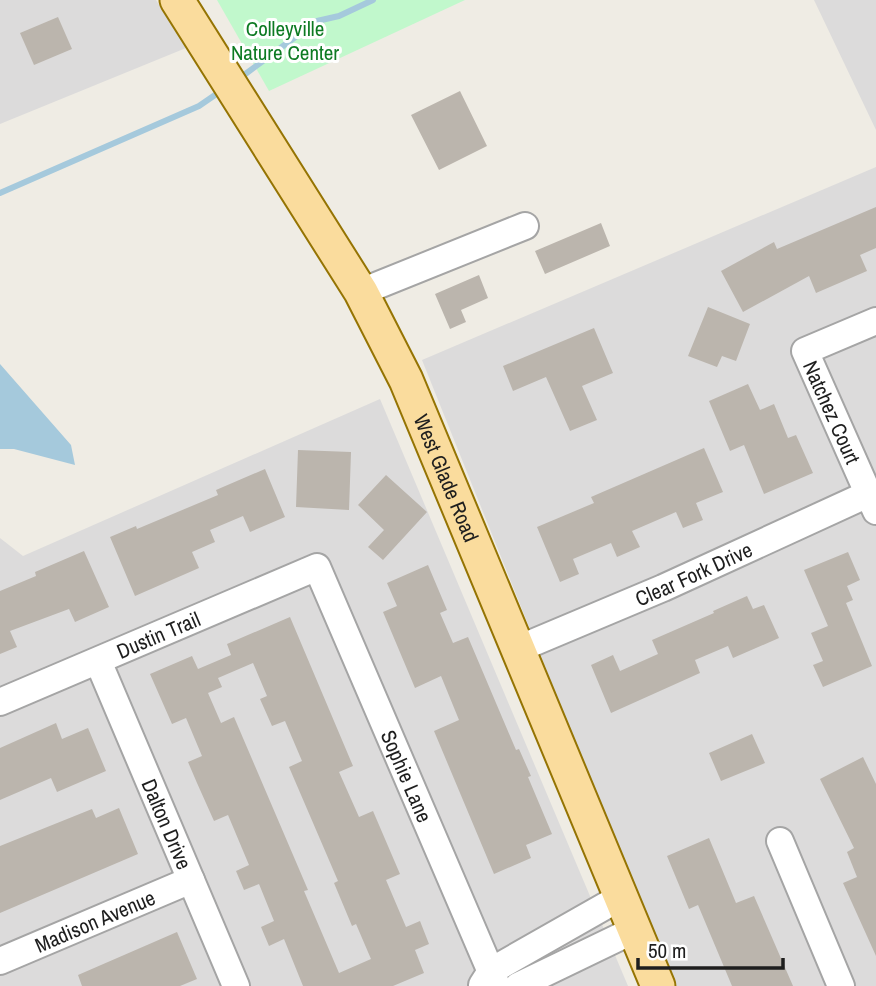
<svg xmlns="http://www.w3.org/2000/svg" width="876" height="986" font-family="'Archivo Narrow',sans-serif">
<rect width="100%" height="100%" fill="#efece4"/>
<path fill="#dcdbdb" d="M0 0H156L186 48 0 124Z
M814 0H876V130Z
M876 167V986H677L607 821 422 360Z
M380 399 628 986H0V538L23 556Z"/>
<path fill="#c1f8cc" d="M217 0H465L269 91Z"/>
<path fill="#a5c9dc" d="M0 364 71 445 75 465 14 449H0Z"/>
<g fill="none" stroke-linecap="round" stroke-linejoin="round">
<path stroke="#a5c9dc" stroke-width="6" d="M244 75 317 21 339 16 373 0
M0 193 199 106 215 95"/>
</g>
<path fill="#bbb5ad" fill-rule="evenodd" d="M58 17 72 49 34 65 20 33Z
M460 91 487 146 439 170 411 115Z
M876 207V248L860 255 867 271 816 293 809 276 743 312 721 271 774 242 777 249Z
M601 223 610 246 545 274 535 251Z
M479 275 488 298 461 310 466 322 450 329 435 294Z
M708 307 750 324 736 361 722 356 717 367 688 356Z
M594 328 613 373 582 386 597 420 570 431 546 377 513 391 503 366Z
M748 384 760 410 774 404 788 438 796 435 813 473 764 494 744 445 730 451 709 401Z
M704 448 723 492 696 503 703 520 683 528 676 512 632 531 640 547 617 557 611 543 573 559 579 574 560 582 537 527 594 503 591 497Z
M298 450 351 452 349 510 296 507Z
M265 469 285 517 250 532 243 516 210 530 215 542 192 552 199 568 135 596 110 537 136 526 137 529 218 495 216 490Z
M386 475 427 512 383 560 368 547 384 530 358 505Z
M84 551 109 607 75 622 69 609 10 631 17 647 0 654V591L36 576 35 572Z
M848 552 860 580 847 586 853 600 846 603 872 666 823 687 813 665 823 661 811 633 828 626 804 570Z
M428 565 447 610 440 613 453 643 468 637 516 750 519 749 531 776 528 777 552 834 526 845 531 858 494 874 434 731 459 720 441 676 415 688 383 612 397 606 387 583Z
M747 596 753 609 764 605 779 638 733 658 728 646 695 660 700 673 611 713 591 665 613 655 620 671 658 654 652 640 714 613 713 611Z
M290 617 353 766 339 772 359 817 373 811 400 874 386 880 406 927 420 921 429 944 415 950 424 973 393 986H303L284 939 269 946 261 927 274 921 259 884 244 890 236 871 249 865 228 815 214 821 197 783 188 762 202 756 186 718 172 724 150 674 192 656 198 669 231 655 227 644ZM253 663 267 696 260 699 272 726 285 721 302 761 289 767 338 881 334 883 352 926 356 924 371 959 339 973 304 891 308 890 234 717 221 723 208 693 222 687 218 678Z
M56 723 62 739 88 728 106 771 57 792 51 778 0 800V748Z
M752 734 765 763 721 781 709 753Z
M863 757 876 784V956L843 883 857 877 847 852 854 848 820 779Z
M119 808 138 854 0 913V846L92 809 96 818Z
M709 838 736 903 754 896 793 986H732L698 905 689 909 667 856Z
M177 932 197 979 180 986H82L78 975Z"/>
<g fill="none" stroke-linecap="round" stroke-linejoin="round">
<defs>
<g id="minor">
<path d="M361 292 525 226"/>
<path id="s1" d="M876 321 805 351 876 511"/>
<path id="s2" d="M518 649 663 588 868 494"/>
<path id="s3" d="M98 661 236 986"/>
<path id="s4" d="M0 702 317 567 497 986"/>
<path d="M780 841 841 986"/>
<path id="s5" d="M0 961 191 880"/>
<path d="M482 985 491 971 621 897"/>
<path d="M518 986 634 930"/>
</g>
<g id="major">
<path id="s6" d="M177 0 361 292 406 380 658 986"/>
</g>
</defs>
<use href="#minor" stroke="#a5a5a5" stroke-width="30"/>
<use href="#major" stroke="#957403" stroke-width="37"/>
<use href="#minor" stroke="#fff" stroke-width="26"/>
<use href="#major" stroke="#fadc9d" stroke-width="33"/>
</g>
<g text-anchor="middle" dominant-baseline="central" stroke-width="6" stroke-linejoin="round" paint-order="stroke">
<g font-size="21" fill="#0d7a22" stroke="#fff">
<text x="285" y="28">Colleyville<tspan x="285" dy="24">Nature Center</tspan></text>
</g>
<g font-size="21" fill="#1e1e1e" stroke="#fff">
<text stroke="none"><textPath href="#s1" startOffset="144">Natchez Court</textPath></text>
<text stroke="none"><textPath href="#s6" startOffset="550">West Glade Road</textPath></text>
<text stroke="none"><textPath href="#s2" startOffset="191">Clear Fork Drive</textPath></text>
<text stroke="none"><textPath href="#s4" startOffset="172">Dustin Trail</textPath></text>
<text stroke="none"><textPath href="#s4" startOffset="572">Sophie Lane</textPath></text>
<text stroke="none"><textPath href="#s3" startOffset="177">Dalton Drive</textPath></text>
<text stroke="none"><textPath href="#s5" startOffset="103">Madison Avenue</textPath></text>
</g>
</g>
<path d="M638 958v10h145v-10" fill="none" stroke="#1e1e1e" stroke-width="3.5"/>
<text x="648" y="958" font-size="21" fill="#1e1e1e" stroke="#ffffff" stroke-width="5" paint-order="stroke">50 m</text>
</svg>
